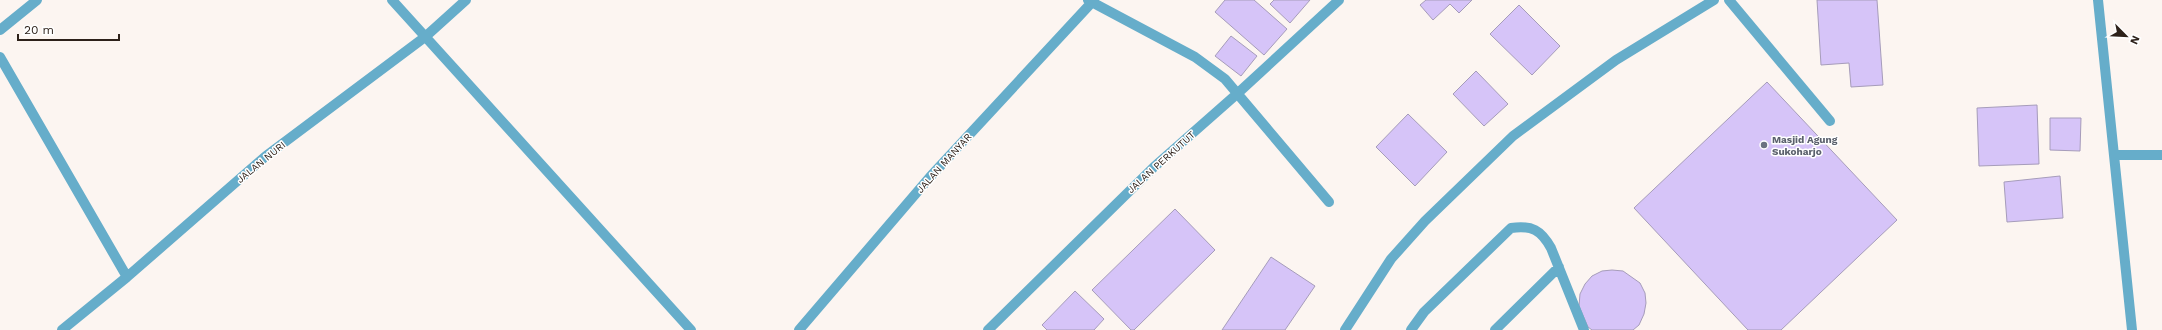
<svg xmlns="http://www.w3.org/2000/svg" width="2162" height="330" font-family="'Work Sans',sans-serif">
<rect width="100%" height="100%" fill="#fcf5f1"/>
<path fill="#d6c4f8" stroke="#a69cba" d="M1225 0H1254L1287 29 1264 55 1215 12Z
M1274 0H1310L1290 23 1270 4Z
M1426 0H1472L1459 13 1450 4 1433 20 1420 5Z
M1817 0H1877L1883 85 1851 87 1849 63 1821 65Z
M1519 5 1560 46 1532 75 1490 34Z
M1231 36 1257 56 1241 76 1215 56Z
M1476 71 1508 104 1484 126 1453 94Z
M1767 82 1897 220 1781 330H1748L1634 208Z
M2037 105 2039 164 1979 166 1977 108Z
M1408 114 1447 152 1415 186 1376 147Z
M2050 118H2081L2080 151 2050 150Z
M2060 176 2063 218 2007 222 2004 182Z
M1175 209 1215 250 1134 330H1131L1092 290Z
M1271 257 1315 286 1285 330H1222Z
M1612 270 1623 271 1640 283 1645 293 1646 303 1644 314 1639 325 1633 330H1592L1588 327 1579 306 1580 294 1585 284 1592 276 1602 271Z
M1075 291 1104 319 1094 330H1047L1042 325Z"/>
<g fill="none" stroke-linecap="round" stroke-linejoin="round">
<path stroke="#66adca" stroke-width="10" d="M392 0 691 330
M1088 0 1195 57 1225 79 1329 202
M1729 0 1830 121
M2098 0 2132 330
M0 30 37 0
M0 57 127 277
M2114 155H2162
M62 330 127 277 266 156 425 37 466 0
M799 330 930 177 1094 0
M988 330 1154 167 1238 93 1339 0
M1345 330 1391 259 1425 221 1513 136 1616 60 1714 0
M1411 330 1424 312 1511 228C1532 225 1541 230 1551 248L1584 330
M1495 330 1559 267"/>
</g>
<circle fill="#6b7280" stroke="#fff" stroke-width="1.5" cx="1764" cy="145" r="4"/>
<g text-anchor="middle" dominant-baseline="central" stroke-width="3" stroke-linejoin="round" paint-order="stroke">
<g font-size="10" font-weight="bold" fill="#5b616d" stroke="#fff" text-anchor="start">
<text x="1772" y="139">Masjid Agung<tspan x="1772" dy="12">Sukoharjo</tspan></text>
</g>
<g font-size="10" fill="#2d211a" stroke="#fff">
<text transform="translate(261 162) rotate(-39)">JALAN NURI</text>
<text transform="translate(1161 162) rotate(-42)">JALAN PERKUTUT</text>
<text transform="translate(944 163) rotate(-48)">JALAN MANYAR</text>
</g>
</g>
<g transform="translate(2126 36) rotate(114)" stroke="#ffffff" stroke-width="3" paint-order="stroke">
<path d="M0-3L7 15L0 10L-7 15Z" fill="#2d211a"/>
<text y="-6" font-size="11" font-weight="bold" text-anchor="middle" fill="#2d211a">N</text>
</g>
<path d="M18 34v6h101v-6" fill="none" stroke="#2d211a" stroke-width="2"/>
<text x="24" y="34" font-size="12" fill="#2d211a" stroke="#ffffff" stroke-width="3" paint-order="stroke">20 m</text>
</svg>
